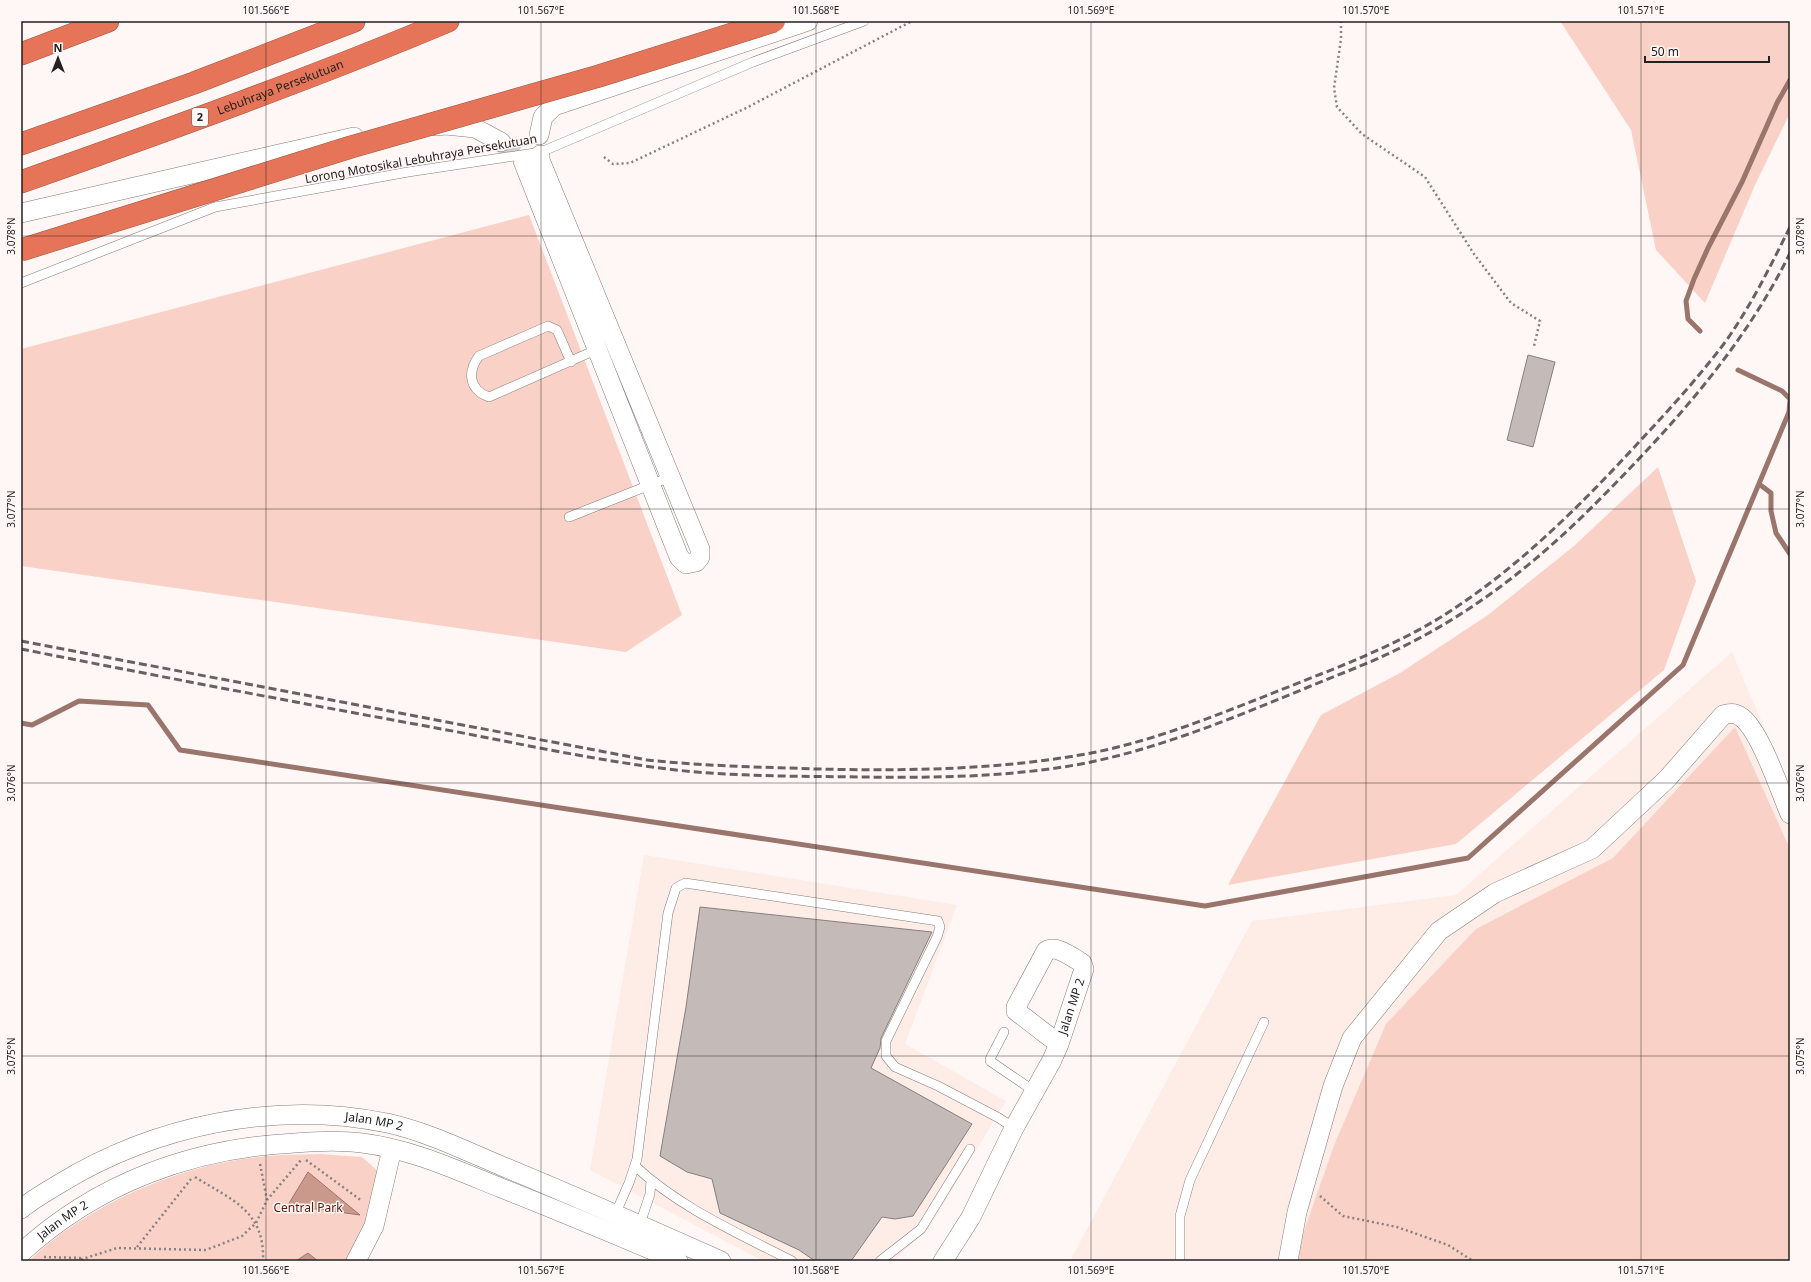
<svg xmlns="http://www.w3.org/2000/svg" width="1811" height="1282" font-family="'Noto Sans',sans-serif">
<rect width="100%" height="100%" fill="#fff7f5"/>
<path fill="#feece7" d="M1732,652L1790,788V1261H1070L1252,921L1456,895Z
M644,855L957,905L905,1044L1006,1101L928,1230L893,1261H763L590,1170Z"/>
<path fill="#fad1c7" d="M1560,21H1790V113L1755,185L1705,303L1656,250L1631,130Z
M529,215L682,615L626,652L21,566V349Z
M1658,467L1696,581L1664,670L1456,844L1228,885L1321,715L1400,673L1488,615L1574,546Z
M1735,727L1790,849V1261H1309L1294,1259L1335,1143L1386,1024L1476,929L1613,858Z
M320,1154L362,1157L380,1173L376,1204L352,1261H29C86,1205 180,1165 259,1157C279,1154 300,1155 320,1154Z"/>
<path fill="#cb998c" stroke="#99756c" d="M308,1172L360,1215L288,1205Z
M308,1253L318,1261H296Z"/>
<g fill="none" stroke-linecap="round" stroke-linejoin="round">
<path stroke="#99756c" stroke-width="5" d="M1700,331L1688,319L1686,301L1694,279L1708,248L1742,182L1777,103L1790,80
M1738,370L1782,391L1790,399
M1759,484L1771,493V511L1776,533L1790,554
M21,723L32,725L79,701L148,705L180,750L1205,906L1468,858L1683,665L1789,412L1790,400"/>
</g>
<path fill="#c4bbb9" stroke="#877f7d" d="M1528,355L1555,362L1533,447L1507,440Z
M700,907L932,932L881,1038L880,1048L871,1068L972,1124L913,1216L895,1219L882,1217L851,1261H815L799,1250L720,1213L712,1179L687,1172L660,1156L686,1007Z"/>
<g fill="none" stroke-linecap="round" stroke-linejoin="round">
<path stroke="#d3cccb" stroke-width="19" stroke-dasharray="19 10" stroke-linecap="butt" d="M501,142L523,161"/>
<defs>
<path id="lane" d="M21,283L215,207L408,172L541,152L753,62L864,21
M571,362L557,330L548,326L479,356C467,372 469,390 489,397L598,349
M569,517L670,477
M1004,1032L990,1059V1061L1034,1091
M635,1166C680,1208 738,1233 792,1261
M614,1217L629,1183L637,1159L668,913L676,888L685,883L938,921L940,927L937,937L886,1041V1056L895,1067L938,1086L999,1118L1014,1128
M639,1227L650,1194L651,1180
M880,1261L921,1229L970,1149
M1180,1261V1216L1190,1180L1264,1022"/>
<g id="street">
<path d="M436,126L446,125L475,128L501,142"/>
<path d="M539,135L543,117L554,106L808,21"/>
<path d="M523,161L679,557L686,564L696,562L700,557V549L540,160V155"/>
<path d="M21,213L354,137"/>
<path id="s1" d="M21,1209C33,1199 46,1192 59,1184C155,1125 276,1100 387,1123C428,1132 466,1151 504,1167C577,1197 649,1229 721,1261"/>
<path id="s2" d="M21,1253C97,1183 192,1148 295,1143C317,1141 340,1140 362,1143C411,1149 456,1170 501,1188C560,1211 619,1236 678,1261"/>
<path d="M356,1261L374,1226L392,1149"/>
<path id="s3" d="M943,1261L971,1217L1014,1128L1052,1060L1059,1044L1084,969L1082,963C1073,958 1056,944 1046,951L1016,1007V1011L1059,1044"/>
<path d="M1288,1261L1297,1212L1333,1086L1352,1038L1439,931L1495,893L1592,849L1667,779L1723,715C1729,713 1736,713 1741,717C1760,730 1780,791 1790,814"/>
</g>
<g id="highway">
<path d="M21,54L108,21"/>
<path d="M21,144L194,83L354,21"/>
<path id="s4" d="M21,182C164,131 308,80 448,21"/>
</g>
</defs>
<use href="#lane" stroke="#847c79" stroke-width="10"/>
<use href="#street" stroke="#847c79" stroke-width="20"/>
<use href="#highway" stroke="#a25745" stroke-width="23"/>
<path stroke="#878281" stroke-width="2.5" stroke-dasharray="2 3" stroke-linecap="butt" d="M1341,21V39L1334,88L1337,107L1362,134L1425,177L1474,254L1511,303L1540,321L1534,346
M604,157L613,164L630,163L746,108L912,21
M306,1160L362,1201
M260,1164L267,1200
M195,1177C232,1200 265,1211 263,1261
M1320,1196L1343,1216L1397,1227L1448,1245L1473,1261
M137,1247L191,1179
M44,1257L81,1258
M76,1261L117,1248L206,1250L242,1236L256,1223L267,1200L301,1160"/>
<use href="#lane" stroke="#fff" stroke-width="9"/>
<use href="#street" stroke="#fff" stroke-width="19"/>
<use href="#highway" stroke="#e57459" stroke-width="22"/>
<path stroke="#676261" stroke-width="3" stroke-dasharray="8 4" stroke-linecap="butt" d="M21,641L647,760C703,766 760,767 816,769C905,771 993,770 1080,755C1145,744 1207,719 1268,695C1330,670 1396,647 1452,610C1522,564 1582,504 1639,442C1668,411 1697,379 1723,345C1750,308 1770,267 1790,227
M21,649C157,676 294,702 431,727C502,740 574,756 645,766C717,777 791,776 863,777C936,778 1009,777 1081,764C1159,749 1233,718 1306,688C1337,675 1368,664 1398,649C1477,611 1542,558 1603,496C1675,423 1745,345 1790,253"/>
<defs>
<path id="highway-bridge" d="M21,250L351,147L599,76L774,21"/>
</defs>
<use href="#highway-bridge" stroke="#a25745" stroke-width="23" stroke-linecap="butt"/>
<use href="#highway-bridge" stroke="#e57459" stroke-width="22"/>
</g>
<path fill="none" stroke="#252121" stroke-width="1" stroke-opacity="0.45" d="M266,21V1261M541,21V1261M816,21V1261M1091,21V1261M1366,21V1261M1641,21V1261M21,236H1790M21,509H1790M21,783H1790M21,1056H1790"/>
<g text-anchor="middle" stroke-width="3" stroke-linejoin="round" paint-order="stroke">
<rect fill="#fff7f5" stroke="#666161" stroke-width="1" x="192" y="108" width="16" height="18" rx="3"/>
<g font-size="11" font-weight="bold" fill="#252121">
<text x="200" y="121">2</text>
</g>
<g font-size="12" fill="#252121" stroke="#fff7f5">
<text dy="4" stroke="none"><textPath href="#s4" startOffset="276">Lebuhraya Persekutuan</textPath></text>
<text transform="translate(421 159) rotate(-10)" y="4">Lorong Motosikal Lebuhraya Persekutuan</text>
<text dy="4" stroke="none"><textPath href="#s3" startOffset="286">Jalan MP 2</textPath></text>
<text dy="4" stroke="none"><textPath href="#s1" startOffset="374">Jalan MP 2</textPath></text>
<text dy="4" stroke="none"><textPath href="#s2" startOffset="53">Jalan MP 2</textPath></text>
</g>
<g font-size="12" fill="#561a0c" stroke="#fff7f5">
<text x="308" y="1212">Central Park</text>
</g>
</g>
<rect width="1811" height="1282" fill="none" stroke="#fff7f5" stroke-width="44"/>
<g transform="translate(58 58)" stroke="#fff7f5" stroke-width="3" paint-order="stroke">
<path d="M0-3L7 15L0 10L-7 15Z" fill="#252121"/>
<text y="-6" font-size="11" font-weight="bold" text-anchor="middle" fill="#252121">N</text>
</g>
<path d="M1645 56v6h124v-6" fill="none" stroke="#252121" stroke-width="2"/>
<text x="1651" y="56" font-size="12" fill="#252121" stroke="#fff7f5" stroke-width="3" paint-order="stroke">50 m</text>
<rect x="22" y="22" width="1767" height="1238" fill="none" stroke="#252121" stroke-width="1.5"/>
<g font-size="10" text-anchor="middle" fill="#252121">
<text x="266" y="14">101.566°E</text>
<text x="541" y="14">101.567°E</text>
<text x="816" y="14">101.568°E</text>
<text x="1091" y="14">101.569°E</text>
<text x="1366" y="14">101.570°E</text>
<text x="1641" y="14">101.571°E</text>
<text transform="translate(11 236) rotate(-90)" y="4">3.078°N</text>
<text transform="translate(1800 236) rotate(-90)" y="4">3.078°N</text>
<text transform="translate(11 509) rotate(-90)" y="4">3.077°N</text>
<text transform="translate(1800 509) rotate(-90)" y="4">3.077°N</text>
<text transform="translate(11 783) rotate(-90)" y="4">3.076°N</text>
<text transform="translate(1800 783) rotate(-90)" y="4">3.076°N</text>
<text transform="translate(11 1056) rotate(-90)" y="4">3.075°N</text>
<text transform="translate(1800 1056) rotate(-90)" y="4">3.075°N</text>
<text x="266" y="1274">101.566°E</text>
<text x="541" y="1274">101.567°E</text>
<text x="816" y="1274">101.568°E</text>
<text x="1091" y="1274">101.569°E</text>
<text x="1366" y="1274">101.570°E</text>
<text x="1641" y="1274">101.571°E</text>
</g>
</svg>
